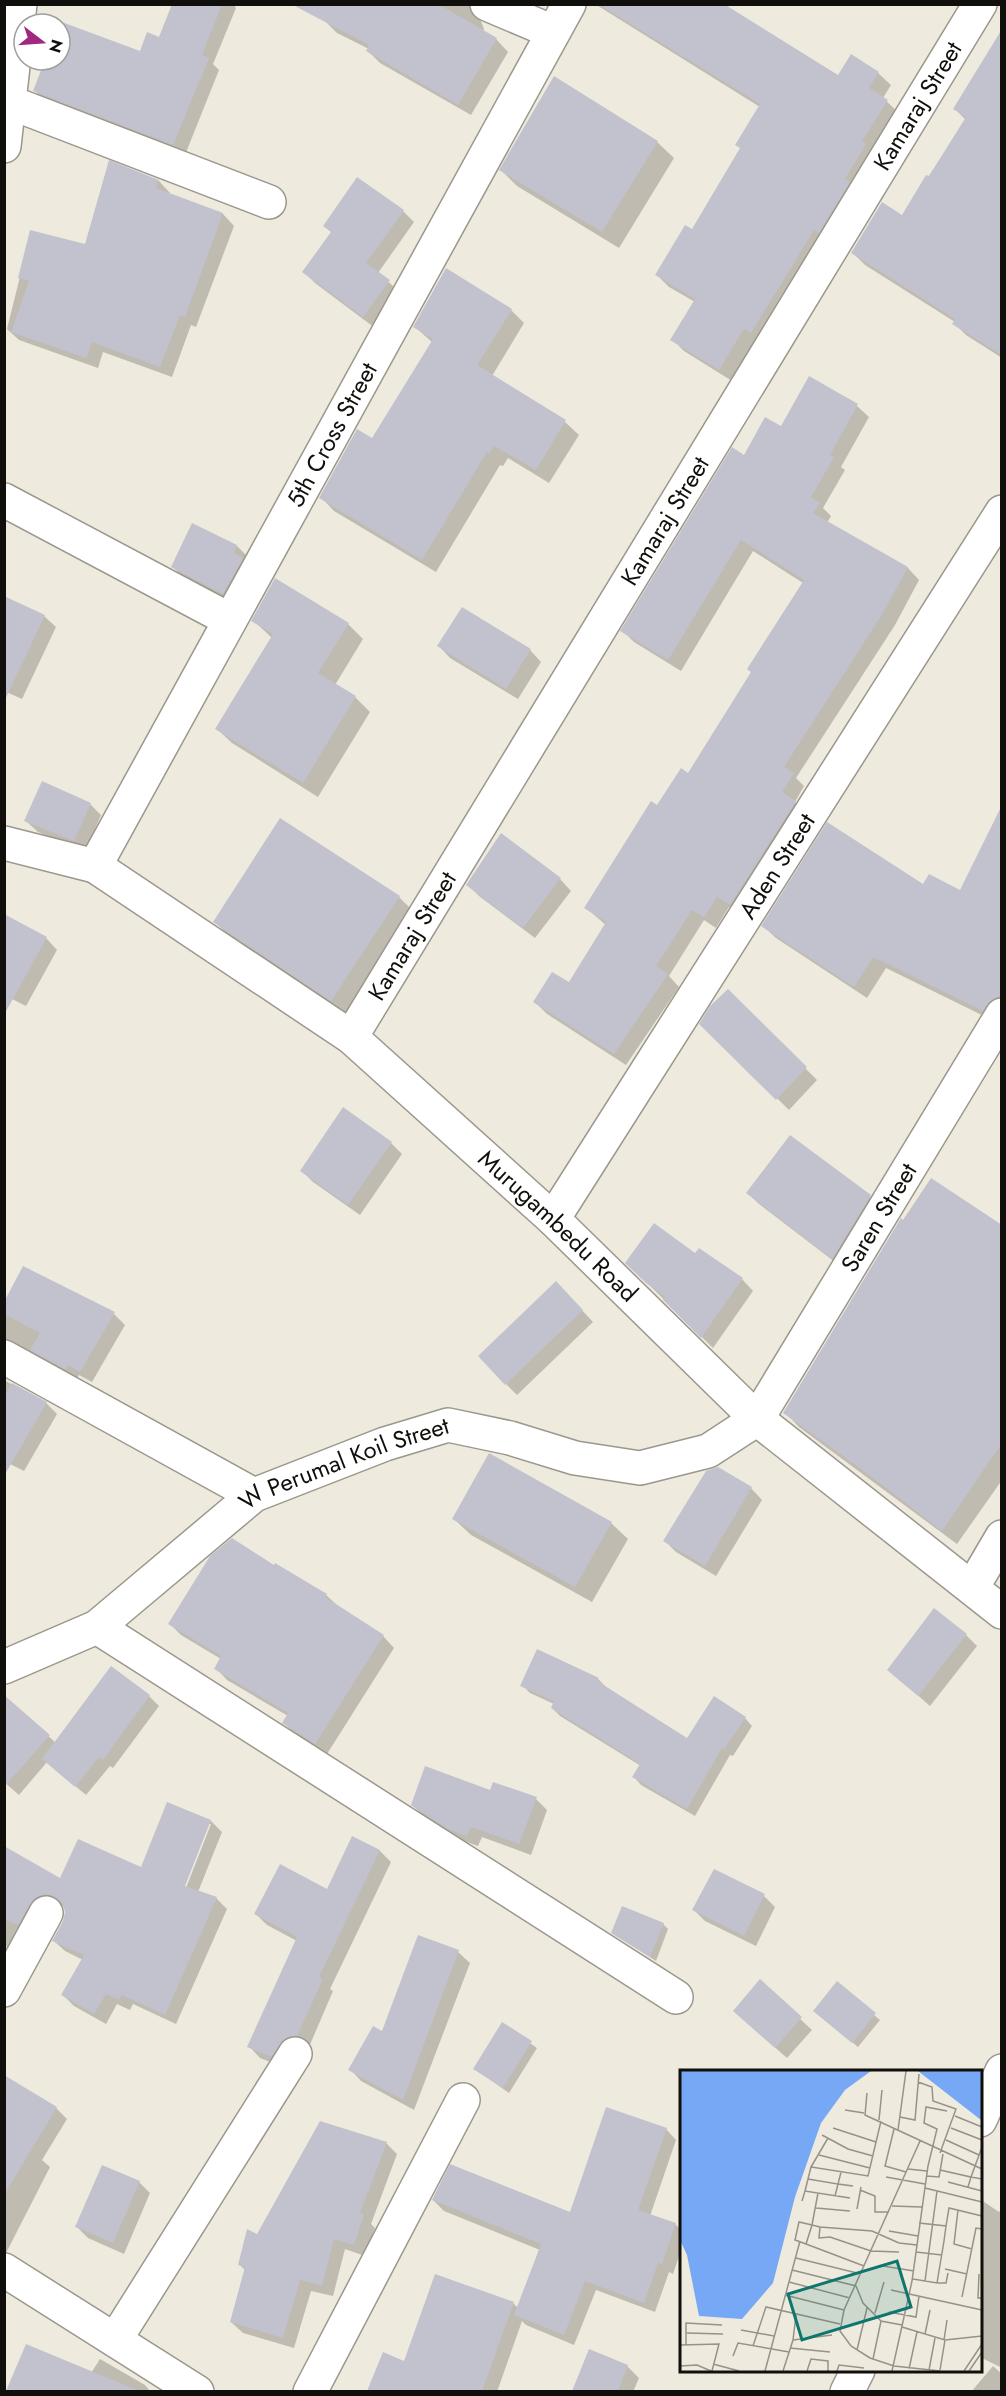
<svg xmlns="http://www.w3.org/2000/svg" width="1006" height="2396" font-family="Jost,sans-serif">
<rect width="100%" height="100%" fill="#efeade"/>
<path fill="#0003" fill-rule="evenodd" d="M174,4H233L236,8L213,64L219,70L185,155L46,102L35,91L46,60L141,53L160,39Z
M333,4H485L481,10L480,19L484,29L483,32L496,39L508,52L471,115L380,63L368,51L369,49L337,33L325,21Z
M595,4H721L839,77L851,56L878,73L891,85L883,98L899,113L732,381L684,351L672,339L695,302L669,287L657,275L692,231L741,149L760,107Z
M1002,71V358L966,335L954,323L955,322L865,265L852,252L902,217L966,120L955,109Z
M657,142L674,158L619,248L517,186L501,170Z
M110,162L159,181L170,193L169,195L223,214L234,226L196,327L191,325L172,377L103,352L98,368L19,340L7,329L31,232L86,246Z
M403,211L414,222L378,273L400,292L375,328L315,283L304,272Z
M511,310L524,323L492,376L565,422L579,435L549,483L508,458L503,466L500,465L436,572L334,511L321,497L373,440L433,343L415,327Z
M810,378L857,406L869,417L841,467L845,470L823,508L831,516L827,523L908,568L919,580L895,625L796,778L804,786L795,802L807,814L742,916L729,907L716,928L704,920L669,976L679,987L626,1065L547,1014L535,1002L569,984L606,925L586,908L658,807L688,775L752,672L803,583L753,551L681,671L634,642L622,630L744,457L781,428Z
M237,546L248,557L235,604L184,578L173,567Z
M44,616L56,627L22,699L4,691Z
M253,620L348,624L363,639L335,685L355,697L370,712L318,797L232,743L217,729L272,638Z
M439,646L530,650L541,662L518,699L450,658Z
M90,804L101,815L85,852L38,832L26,821Z
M1002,826V1015L996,1022L886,968L867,998L776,938L763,926L924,887L961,892Z
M560,879L571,891L535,938L479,896L468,885Z
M399,897L415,913L348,1016L232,939L215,922Z
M46,938L57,950L26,1006L4,995Z
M728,991L817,1080L789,1110L701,1023Z
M391,1143L402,1154L360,1215L313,1182L301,1170Z
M748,1193L870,1197L881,1208L844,1269L759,1204Z
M903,1222L1002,1227V1480L957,1544L799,1427L785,1412Z
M695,1255L742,1279L753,1291L713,1348L627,1263Z
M24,1268L114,1314L125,1325L92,1382L79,1375L77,1379L4,1352V1305Z
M567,1294L593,1322L517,1395L506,1384Z
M4,1380L46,1403L57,1414L24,1471L4,1461Z
M718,1468L751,1488L762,1500L716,1576L676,1552L665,1541Z
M454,1519L611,1523L628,1539L592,1602L471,1535Z
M275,1567L326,1595L338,1606L383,1636L394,1648L327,1754L295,1734L284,1723L288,1716L227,1680L216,1668L221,1659L181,1635L170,1624Z
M966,1635L977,1646L930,1706L889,1670Z
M598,1679L606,1687L688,1740L745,1718L752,1726L733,1756L730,1755L695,1816L641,1785L634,1777L641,1766L560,1716L552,1708L554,1704L530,1693L522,1685Z
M149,1696L159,1706L113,1768L110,1766L86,1795L47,1762L19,1795L4,1782L12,1703L56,1743Z
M491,1792L536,1799L547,1810L531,1855L482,1837L478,1846L461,1840L424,1816L412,1805Z
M211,1821L222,1832L198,1892L216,1898L227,1909L176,2024L133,2004L130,2010L117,2004L106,2024L74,2006L63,1995L83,1960L65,1951L54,1941L64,1923L66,1912L65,1906L58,1905L12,1949L5,1946L4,1947V1847L60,1881L142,1869ZM208,1824H211L184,1893L181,1892Z
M353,1838L380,1851L391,1862L330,1989L333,1991L309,2047L283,2067L260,2058L249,2046L297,1941L267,1925L256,1914L327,1891Z
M764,1896L775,1907L756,1946L705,1921L694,1910Z
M663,1924L668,1929L656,1961L612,1933Z
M419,1937L458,1952L470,1963L414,2110L361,2081L350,2069L383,2033Z
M760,1982L812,2030L787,2058L746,2022Z
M837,1984L880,2020L858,2047L821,2016Z
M503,2024L537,2048L509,2093L475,2069Z
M4,2077L56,2108L67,2119L42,2160L50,2167L4,2257Z
M666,2129L676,2140L650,2216L675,2224L682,2231V2247L673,2274L669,2272L655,2312L596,2290L574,2345L526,2325L522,2321L497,2392H369L384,2354L405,2363L513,2303L518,2308L540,2250L444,2211L433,2200L571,2214Z
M386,2143L397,2154L371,2224L375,2228L365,2256L345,2249L333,2296L311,2291L294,2348L243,2333L231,2322L246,2271L240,2265L258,2236Z
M139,2182L150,2193L124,2254L88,2238L77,2227Z
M980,2199L999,2212L1002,2208L1000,2367L980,2357Z
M26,2346L91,2373L100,2359L145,2385L151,2392H8Z
M589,2351L627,2366L639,2378L633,2392H573Z
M993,2366L1002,2374V2392H971Z"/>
<path fill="#c2c2ce" d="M172,4H222L202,55L209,58L173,145L33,91L45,60H60L59,21L140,51L147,32L159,37Z
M291,4H438L497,38L458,105L366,51L369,45Z
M598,4H724L838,75L851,54L879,72L869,88L888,100L862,141L866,144L845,179L850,182L819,233L814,230L751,333L744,329L719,370L670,340L695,299L655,275L685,225L692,229L740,148L735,145L760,104Z
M1002,29V355L952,324L955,319L851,253L882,202L902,215L926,175L929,176L966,117L953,109Z
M554,76L658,141L602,232L499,170Z
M109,160L159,180L156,188L223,213L185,317L180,315L160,367L92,342L86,358L11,332L29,281L18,278L30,230L85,244Z
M357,177L404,210L366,263L390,280L363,317L302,272L331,232L323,226Z
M446,268L512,309L477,365L566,420L536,470L494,446L489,454L487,452L422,560L319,498L357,429L372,438L433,339L413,327Z
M809,376L858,404L830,455L834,457L811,497L820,503L813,513L908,567L883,613L784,767L794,773L782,792L796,801L730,905L717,897L704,917L692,910L656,966L668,974L614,1054L533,1002L552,972L569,982L606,922L584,908L651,801L657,805L681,768L688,773L751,672L747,669L804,580L741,540L668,660L620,631L732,447L744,455L765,417L781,426Z
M192,523L237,545L234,553L243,558L223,594L171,567Z
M275,578L349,623L318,673L356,696L303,783L215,729L273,634L251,621Z
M4,596L45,615L4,702Z
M462,607L531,649L506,689L437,646Z
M42,781L91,803L74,841L24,821Z
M1002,805V995L993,999L983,1011L873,957L854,987L761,926L827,822L923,884L929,874L960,890Z
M280,818L400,896L331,1001L213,922Z
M501,833L561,878L523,928L466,885Z
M4,914L47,937L4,1015Z
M728,989L807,1067L776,1100L699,1024L710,1006Z
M343,1107L392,1142L348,1205L300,1171Z
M790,1135L871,1195L832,1259L746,1193Z
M931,1178L1002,1225V1443L942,1531L864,1471L783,1413L901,1218L903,1220Z
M654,1223L695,1253L699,1248L743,1278L701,1338L663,1300L665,1297L646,1283L625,1263Z
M23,1266L115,1312L80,1372L68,1365L65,1369L30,1350L40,1333L4,1314V1302Z
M556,1281L583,1310L505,1385L478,1356Z
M12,1383L47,1402L4,1476V1397Z
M489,1453L612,1522L575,1587L452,1519Z
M718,1467L752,1487L705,1566L663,1541L706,1471Z
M232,1538L274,1565L275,1563L327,1594L325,1597L384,1635L315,1744L282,1723L288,1713L214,1669L221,1656L168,1624L210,1556Z
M934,1608L967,1634L918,1696L887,1670Z
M537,1649L599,1678L597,1681L687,1738L714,1696L746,1717L724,1749L722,1748L687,1809L632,1777L640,1764L551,1708L554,1701L520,1686Z
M111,1666L150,1695L103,1760L99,1757L75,1787L42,1759Z
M4,1695L50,1735L4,1787Z
M425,1766L490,1790L493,1782L537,1797L519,1844L471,1827L467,1836L448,1829L411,1805Z
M167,1802L211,1820L185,1886L217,1897L165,2015L122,1995L119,2000L106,1994L94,2014L61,1995L84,1955L52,1941L63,1921L65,1912L62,1903L54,1896L45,1894L37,1897L30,1904L18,1925L4,1919V1846L60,1878L78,1839L141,1867Z
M352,1836L380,1850L319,1977L323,1979L297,2036L286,2038L271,2057L247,2047L297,1937L254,1914L280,1864L327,1889Z
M714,1869L765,1894L744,1936L692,1910Z
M622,1906L664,1923L650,1957L611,1933Z
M418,1935L459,1950L403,2100L348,2070L373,2026L382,2031Z
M760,1979L802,2017L775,2048L733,2011Z
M837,1981L876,2013L852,2043L813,2011Z
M502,2022L532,2041L503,2088L473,2069Z
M4,2075L57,2107L4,2195Z
M606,2107L667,2128L638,2210L676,2223L662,2264L658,2263L644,2303L585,2281L564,2335L514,2315L541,2244L432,2200L450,2164L570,2212Z
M320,2121L387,2142L360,2213L364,2215L354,2245L334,2239L322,2286L300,2280L283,2338L230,2322L245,2267L238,2265L247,2229L257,2234Z
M102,2165L140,2181L113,2243L75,2227Z
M435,2274L514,2302L482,2391H367L383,2352L404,2361Z
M26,2344L139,2391H6Z
M589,2349L628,2365L618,2391H572Z"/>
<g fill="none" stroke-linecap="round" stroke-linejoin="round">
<defs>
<g id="minor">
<path d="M487,4L553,32"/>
<path d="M9,102L269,202"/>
<path d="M4,146L20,4"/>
<path d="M4,500L230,620"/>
<path id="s1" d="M4,843L95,866L351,1037L553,1219L757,1419L1002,1612"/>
<path id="s2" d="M95,866L569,4"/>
<path id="s3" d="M351,1037L980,4"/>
<path id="s4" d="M553,1219L1002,512"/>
<path d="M4,1357L254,1495"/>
<path d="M972,1588L1002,1537"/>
<path d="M97,1627L676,1997"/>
<path id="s5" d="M4,1667L97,1627L254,1495L385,1444L448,1425L510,1438L575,1458L640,1468L708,1451L757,1419L1002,1015"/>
<path d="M4,1990L46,1913"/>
<path d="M980,2120L1002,2071"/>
<path d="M4,2270L197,2392"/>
<path d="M115,2340L295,2054"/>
<path d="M310,2392L463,2100"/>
<path d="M847,2392L858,2370"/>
</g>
</defs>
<use href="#minor" stroke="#9c978d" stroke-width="36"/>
<use href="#minor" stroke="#fff" stroke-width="33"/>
</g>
<g text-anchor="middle" stroke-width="4.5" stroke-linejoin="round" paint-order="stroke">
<g font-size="24" fill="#100f0b" stroke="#fff">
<text dy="8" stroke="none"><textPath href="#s3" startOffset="1090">Kamaraj Street</textPath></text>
<text dy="8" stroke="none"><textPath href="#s2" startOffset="492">5th Cross Street</textPath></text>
<text dy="8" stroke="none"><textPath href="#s3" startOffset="604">Kamaraj Street</textPath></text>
<text dy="8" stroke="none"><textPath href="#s4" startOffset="418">Aden Street</textPath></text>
<text dy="8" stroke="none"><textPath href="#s3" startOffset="118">Kamaraj Street</textPath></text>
<text dy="8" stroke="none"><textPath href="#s5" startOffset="1074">Saren Street</textPath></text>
<text dy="8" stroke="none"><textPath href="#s1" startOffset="682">Murugambedu Road</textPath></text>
<text dy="8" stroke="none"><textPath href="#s5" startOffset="402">W Perumal Koil Street</textPath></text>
</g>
</g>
<g transform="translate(680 2070)">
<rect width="302" height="302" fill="#efeade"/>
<path d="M0,1H191L165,20L141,53L115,127L93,213L62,249L19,246L7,185L0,170ZM238,1H301V50Z" fill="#77a8f5"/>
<path fill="none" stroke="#96928a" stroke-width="1.5" d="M238,12L252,17L253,31L276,39L260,83M187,23L185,45L302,99M165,40L184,43M275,46L302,57M220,47L235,50L239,4M199,50L202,20M153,58L196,72M271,58L302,70M214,59L205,96L226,102M218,60L226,1M142,65L168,79L193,86M148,68L131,97L188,106L201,51M266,70L299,85M240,71L164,240L160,261L171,276L190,288L214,296L260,301M139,85L190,98M228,99L247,101M260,100L291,107L302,77M161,102L158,114L173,116M246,106L259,107L263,84M206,107L245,114M128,109L158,114L155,126M268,112L302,121M288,117L291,107L302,109M245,118L302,132M180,120L195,126V142H209M125,121L131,97M138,123L132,155L126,174L115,170L119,152L132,155L140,157L192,161L219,173L237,175M122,131L125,121L170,128M212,136L242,137M136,138L170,141M177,139L181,117M278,140L274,174L292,179M266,156L269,138L302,146M140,157L139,168L150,167L191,181L219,182M209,161L238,166M126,174L184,196M236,182L262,185M116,188L181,204M265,199L287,204M112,200L176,216L183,233L201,251L222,255M182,201L203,196L234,201M299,204L298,228H302M233,209L257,213L264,171L266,156L239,153M245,211L257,121M109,212L170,228M257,213H266L268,203M211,220L302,240M105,225L164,240M282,227L296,158L302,159M209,242L236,247L239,226M195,243L204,212M222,257L265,270L302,266M61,260L94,266M7,263L43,264M245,264L250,240M113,270L152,265M264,270L267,250M0,275L39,274L32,301M6,275V253L42,255M73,276L86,237L160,254M110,278L150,282M177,280L187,238M53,286L58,273L109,282M193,289L201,251M33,294L59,301M0,296L17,295L31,301M229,299L237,262M249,300L255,268M260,300L265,270M85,301L120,171M103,301L113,270L116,245M127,301L131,289L148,291V301M157,301L159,295L184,298M212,301L232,211L248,96L257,59L244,53L246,37L267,41M284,301L302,274M289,301L302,282"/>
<path fill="#0f766e" fill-opacity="0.15" stroke="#0f766e" stroke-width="3" d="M217,191L231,237L122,270L108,224Z"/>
<rect width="302" height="302" fill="none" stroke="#100f0b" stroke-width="3"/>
</g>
<rect width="1006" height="2396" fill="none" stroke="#100f0b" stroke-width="12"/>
<g transform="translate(42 42) rotate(107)"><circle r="28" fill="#ffffff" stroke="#9f9f9d" stroke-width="1.5"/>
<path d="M0-4.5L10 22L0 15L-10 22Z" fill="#9f2881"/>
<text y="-9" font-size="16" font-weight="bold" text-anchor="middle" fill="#100f0b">N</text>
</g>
</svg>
